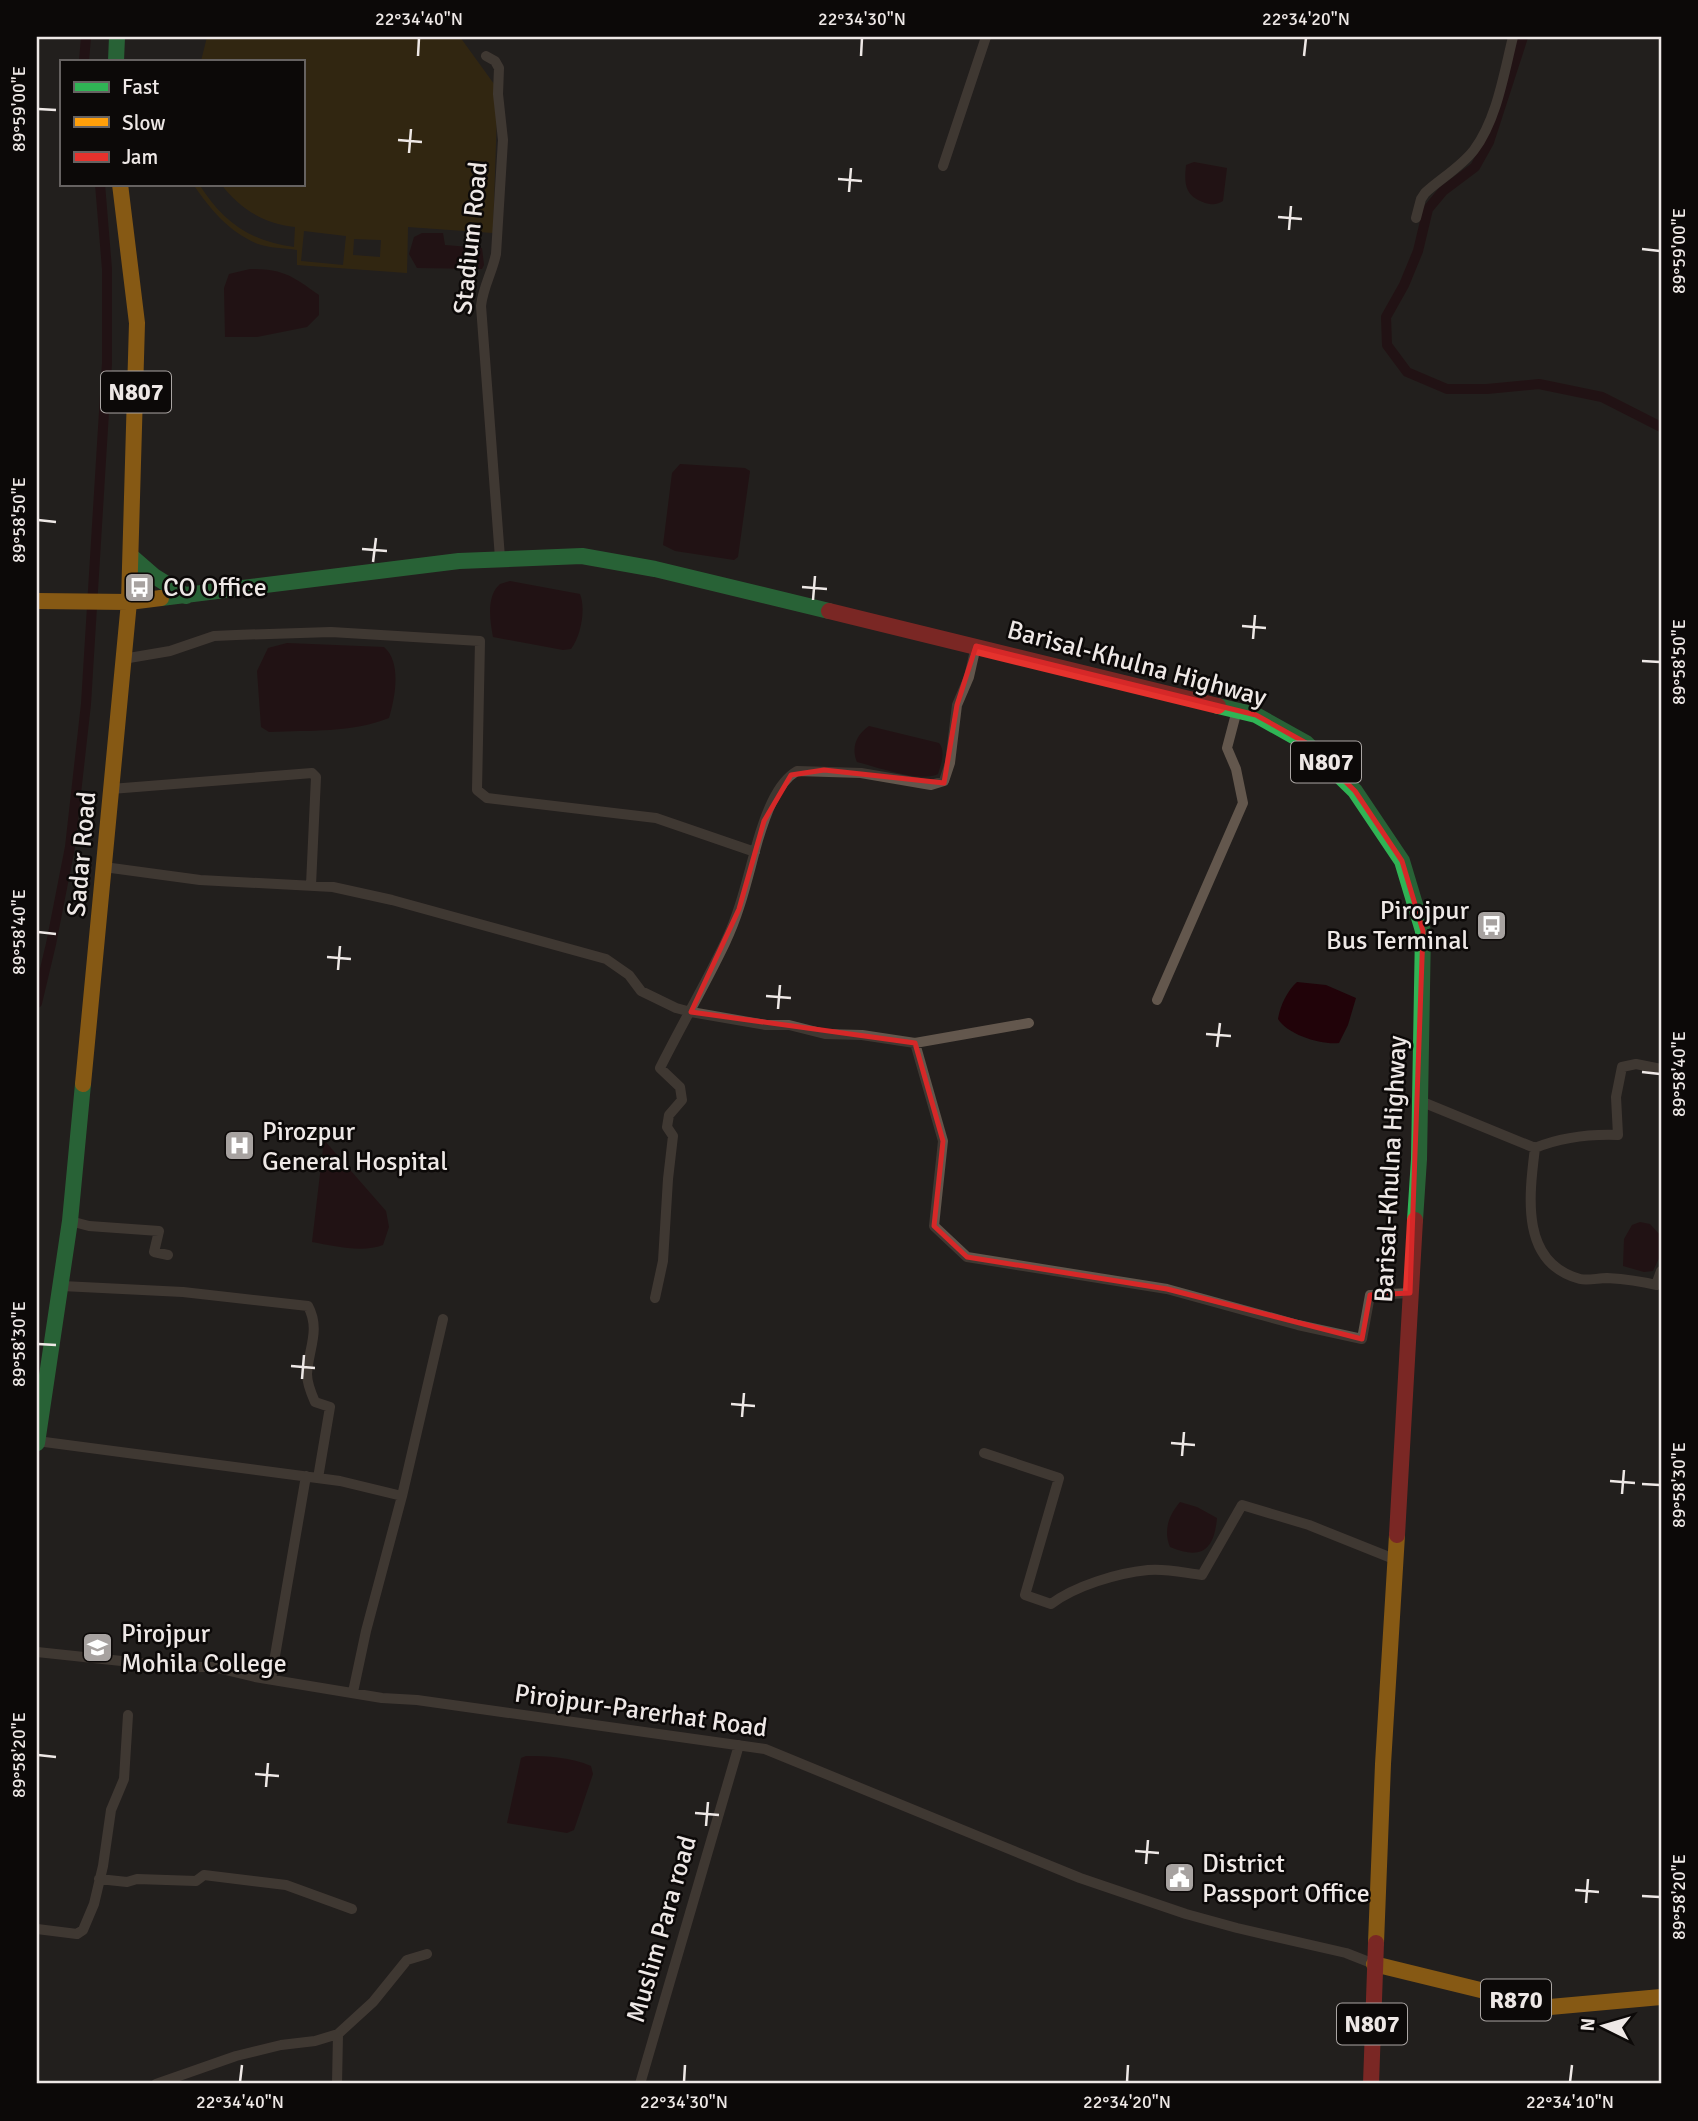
<svg xmlns="http://www.w3.org/2000/svg" width="1698" height="2121" font-family="Signika,sans-serif">
<rect width="100%" height="100%" fill="#231f1d"/>
<path fill="#443004" fill-rule="evenodd" d="M207,37H460L494,84L497,112L493,233L408,227L407,273L297,265V250C284,248 269,248 258,244C229,232 210,209 193,184H199C221,220 250,242 294,247L295,227C263,223 240,209 221,184H303V61H201ZM304,231L346,236L343,265L301,261ZM354,239L381,240L380,257L353,255Z"/>
<path fill="#210309" d="M1194,162L1227,168L1223,201C1216,205 1213,205 1205,203C1185,196 1184,185 1186,165Z
M443,233L445,245L482,248L484,265L482,269L417,268L409,254L414,237L422,233Z
M250,269C284,269 292,276 319,295V315L307,327L257,337H225L224,288L229,274Z
M680,464L745,468L750,471L738,557L734,560L675,551L663,545L672,473Z
M510,581L580,594C586,609 581,636 571,649L563,650L493,637C490,621 486,596 500,584Z
M287,643L384,647C402,662 395,698 389,718C352,733 309,730 269,732L261,727L257,671L268,648Z
M869,726L939,743C946,751 941,765 938,774C921,783 877,767 857,762C851,748 856,735 869,726Z
M1297,982L1326,985L1356,998L1348,1025L1339,1043C1321,1045 1288,1035 1278,1019C1280,1006 1287,991 1297,982Z
M324,1140L386,1211L389,1227L383,1245C362,1253 334,1246 312,1242Z
M1640,1222L1650,1224L1661,1236V1254L1653,1271L1644,1272L1623,1266L1624,1239L1632,1225Z
M1180,1502L1197,1507L1217,1518C1214,1551 1201,1560 1170,1547C1163,1530 1169,1515 1180,1502Z
M526,1756C548,1756 571,1757 591,1766L593,1774L574,1830L567,1833L507,1823L521,1758Z"/>
<g fill="none" stroke-linecap="round" stroke-linejoin="round">
<path stroke="#210309" stroke-width="10" d="M1523,37L1489,142L1475,167L1443,191L1428,209L1418,251L1404,285L1386,317L1387,345L1407,372L1447,389H1487L1539,384L1602,397L1661,427
M84,61L86,37
M37,1003L51,944L70,847L86,704L107,363V269L100,184"/>
<path stroke="#63574d" stroke-width="10" d="M486,56L495,61L499,68L498,94L503,140L496,254C492,273 483,287 481,306L500,558
M943,166L986,37
M1416,218L1421,199L1425,193C1440,179 1461,167 1474,150C1497,119 1504,73 1513,37
M123,659L170,651L214,636L236,635L331,632L480,641L477,790L487,798L656,818L755,852
M111,789L312,773L316,777L311,885
M104,867L200,880L333,887L392,900L606,959L629,975L641,991L676,1008L691,1012L766,1025H789L825,1034L862,1035L915,1043L1029,1023
M1157,1000L1243,803L1236,769L1227,748L1237,710
M915,1043L943,1141L934,1226L967,1257L1167,1289L1298,1325L1362,1339L1370,1295L1410,1293
M1420,1101L1535,1148C1562,1137 1589,1134 1618,1135L1616,1097L1622,1067L1636,1064L1661,1069
M1535,1148C1529,1196 1520,1263 1580,1279C1588,1281 1598,1278 1607,1278C1623,1279 1640,1281 1656,1285L1661,1271
M70,1221L89,1226L159,1231L154,1252L168,1255
M62,1286L183,1292L308,1306C321,1330 308,1350 307,1374C307,1383 311,1393 315,1402L330,1407L318,1478
M655,1298L663,1261L668,1179L673,1136L667,1127L669,1115L682,1100L680,1087L660,1068C681,1026 705,985 725,943C741,910 748,875 758,840C765,817 776,783 797,771L861,773L931,785L944,781L950,763L957,705L969,677L976,646
M37,1441L340,1481L402,1496
M984,1453L1059,1478L1025,1595L1051,1604C1075,1586 1117,1573 1148,1570C1165,1568 1185,1573 1202,1575L1242,1505L1309,1525L1394,1559
M37,1652L178,1667H213L255,1677L382,1698L417,1700L765,1749L1080,1878L1186,1914L1237,1928L1346,1953L1374,1964
M271,1679L306,1476
M353,1692L366,1631L402,1496L443,1319
M99,1879L127,1882L137,1879L196,1881L204,1875L286,1885L352,1909
M37,1929L77,1934L83,1930L94,1904L103,1866L111,1810L124,1779L128,1715
M156,2084L236,2056L281,2045L315,2041L338,2034L373,2002L407,1960L427,1954
M337,2084L338,2034
M640,2084L739,1745"/>
<path stroke="#30b455" stroke-width="16" d="M116,61L117,37
M131,556L154,576L186,596
M161,598L459,561L582,556L655,569L829,611
M1218,706L1256,715L1306,743L1355,791L1402,861L1423,931L1419,1159L1415,1220
M37,1443L70,1221L83,1084"/>
<path stroke="#ff9f0a" stroke-width="16" d="M120,184L137,323L129,602L161,598
M37,601L129,602L83,1084
M1376,1943L1383,1764L1397,1535
M1374,1964L1550,2007L1661,1997"/>
<path stroke="#e5322d" stroke-width="16" d="M829,611L1218,706
M1397,1535L1415,1220
M1371,2084L1376,1943"/>
</g>
<path d="M0 0H1698V2121H0ZM976,646L1256,715L1306,743L1355,791L1402,861L1423,931L1410,1293L1370,1295L1362,1339L1167,1289L967,1257L934,1226L943,1141L915,1043L691,1012L739,909L764,821L791,775L824,770L944,783L957,705Z" fill="#231f1d" fill-opacity=".55" fill-rule="evenodd"/>
<path fill="none" stroke="#d62828" stroke-width="5" stroke-linejoin="round" d="M976,646L1256,715L1306,743L1355,791L1402,861L1423,931L1410,1293L1370,1295L1362,1339L1167,1289L967,1257L934,1226L943,1141L915,1043L691,1012L739,909L764,821L791,775L824,770L944,783L957,705Z"/>
<path fill="none" stroke="#eee8e6" stroke-width="2.5" d="M418,56L419,38M861,56L862,38M1304,56L1306,38M38,109L56,110M398,140L422,142M409,153L411,129M838,179L862,181M849,192L851,168M1278,217L1302,219M1289,230L1291,206M1642,249L1660,251M38,520L56,522M362,549L387,551M373,562L376,538M802,587L827,589M813,600L815,576M1242,626L1266,628M1253,639L1255,615M1642,661L1660,662M38,932L56,934M327,957L351,959M338,970L340,946M766,996L791,998M778,1009L780,985M1206,1034L1231,1036M1217,1047L1220,1023M1642,1072L1660,1074M38,1344L56,1345M291,1366L315,1368M302,1379L304,1355M731,1404L755,1406M742,1417L744,1393M1171,1443L1195,1445M1182,1456L1184,1432M1610,1481L1635,1483M1642,1484L1660,1485M1622,1494L1624,1470M38,1755L56,1757M255,1774L279,1776M266,1787L268,1763M695,1813L719,1815M706,1826L708,1802M1135,1851L1159,1853M1146,1864L1148,1840M1575,1890L1599,1892M1642,1896L1660,1897M1586,1903L1588,1879M240,2082L242,2065M684,2082L685,2065M1127,2082L1128,2065M1570,2082L1572,2065"/>
<defs>
<symbol id="bus-square" viewBox="-11 -11 22 22"><rect x="-9" y="-9" width="18" height="18" rx="4" fill="#a7a2a0" stroke="#0c0908"/><path d="M-5-6H5V4H4V6H2V4H-2V6H-4V4H-5ZM-3.5-4V0h7V-4ZM-3.5 1.2v1.5H-2V1.2ZM2 1.2v1.5H3.5V1.2Z" fill="#fff"/></symbol>
<symbol id="hospital-square" viewBox="-11 -11 22 22"><rect x="-9" y="-9" width="18" height="18" rx="4" fill="#a7a2a0" stroke="#0c0908"/><path d="M-5-5h3v3.5h4V-5h3V5h-3V1.5h-4V5h-3Z" fill="#fff"/></symbol>
<symbol id="university-square" viewBox="-11 -11 22 22"><rect x="-9" y="-9" width="18" height="18" rx="4" fill="#a7a2a0" stroke="#0c0908"/><path d="M0-5L7-2L0 1L-7-2ZM-4 1L0 2.5L4 1V4Q0 6-4 4Z" fill="#fff"/></symbol>
<symbol id="civic-square" viewBox="-11 -11 22 22"><rect x="-9" y="-9" width="18" height="18" rx="4" fill="#a7a2a0" stroke="#0c0908"/><path d="M-.6-6.5H3V-4.5H.6V-3L4-1V1h2V6H-6V1h2V-1L-.6-3ZM-1.2 2.5V6h2.4V2.5Z" fill="#fff"/></symbol>
</defs>
<g fill-rule="evenodd">
<use href="#bus-square" x="122" y="570" width="35" height="35"/>
<use href="#bus-square" x="1474" y="908" width="35" height="35"/>
<use href="#hospital-square" x="222" y="1128" width="35" height="35"/>
<use href="#university-square" x="80" y="1630" width="35" height="35"/>
<use href="#civic-square" x="1162" y="1860" width="35" height="35"/>
</g>
<g text-anchor="middle" stroke-width="5" stroke-linejoin="round" paint-order="stroke">
<g fill="#0c0908" stroke="#aaa5a3" stroke-width="2">
<rect x="101" y="371.5" width="70" height="41" rx="5"/>
<rect x="1291" y="741.5" width="70" height="41" rx="5"/>
<rect x="1481" y="1979.5" width="70" height="41" rx="5"/>
<rect x="1337" y="2003.5" width="70" height="41" rx="5"/>
</g>
<g font-size="24" font-weight="bold" fill="#eee8e6">
<text x="136" y="400">N807</text>
<text x="1326" y="770">N807</text>
<text x="1516" y="2008">R870</text>
<text x="1372" y="2032">N807</text>
</g>
<g font-size="26" fill="#eee8e6" stroke="#0c0908">
<text transform="translate(470 238) rotate(-84)" y="9">Stadium Road</text>
<text transform="translate(1137 663) rotate(15)" y="9">Barisal-Khulna Highway</text>
<text transform="translate(81 854) rotate(-85)" y="9">Sadar Road</text>
<text transform="translate(1390 1169) rotate(-87)" y="9">Barisal-Khulna Highway</text>
<text transform="translate(641 1710) rotate(8)" y="9">Pirojpur-Parerhat Road</text>
<text transform="translate(661 1929) rotate(-74)" y="9">Muslim Para road</text>
</g>
<g font-size="26" fill="#eee8e6" stroke="#0c0908" text-anchor="start">
<text x="163" y="596">CO Office</text>
<text x="1469" y="919" text-anchor="end">Pirojpur<tspan x="1469" dy="30">Bus Terminal</tspan></text>
<text x="262" y="1140">Pirozpur<tspan x="262" dy="30">General Hospital</tspan></text>
<text x="121" y="1642">Pirojpur<tspan x="121" dy="30">Mohila College</tspan></text>
<text x="1202" y="1872">District<tspan x="1202" dy="30">Passport Office</tspan></text>
</g>
</g>
<rect width="1698" height="2121" fill="none" stroke="#0c0908" stroke-width="77"/>
<rect x="60" y="60" width="245" height="126" fill="#0c0908" stroke="#666261" stroke-width="2"/>
<rect x="74" y="82" width="35" height="10" fill="#30b455" stroke="#666261" stroke-width="2"/>
<text x="122" y="94" font-size="21" fill="#eee8e6">Fast</text>
<rect x="74" y="117" width="35" height="10" fill="#ff9f0a" stroke="#666261" stroke-width="2"/>
<text x="122" y="130" font-size="21" fill="#eee8e6">Slow</text>
<rect x="74" y="152" width="35" height="10" fill="#e5322d" stroke="#666261" stroke-width="2"/>
<text x="122" y="164" font-size="21" fill="#eee8e6">Jam</text>
<g transform="translate(1604 2026) rotate(275)" stroke="#0c0908" stroke-width="5" paint-order="stroke">
<path d="M0-5L12 26L0 18L-12 26Z" fill="#eee8e6"/>
<text y="-10" font-size="19" font-weight="bold" text-anchor="middle" fill="#eee8e6">N</text>
</g>
<rect x="38" y="38" width="1622" height="2044" fill="none" stroke="#eee8e6" stroke-width="2.5"/>
<g font-size="18" text-anchor="middle" fill="#eee8e6">
<text x="419" y="25">22°34'40"N</text>
<text x="862" y="25">22°34'30"N</text>
<text x="1306" y="25">22°34'20"N</text>
<text transform="translate(19 109) rotate(-90)" y="6">89°59'00"E</text>
<text transform="translate(1679 251) rotate(-90)" y="6">89°59'00"E</text>
<text transform="translate(19 520) rotate(-90)" y="6">89°58'50"E</text>
<text transform="translate(1679 662) rotate(-90)" y="6">89°58'50"E</text>
<text transform="translate(19 932) rotate(-90)" y="6">89°58'40"E</text>
<text transform="translate(1679 1074) rotate(-90)" y="6">89°58'40"E</text>
<text transform="translate(19 1344) rotate(-90)" y="6">89°58'30"E</text>
<text transform="translate(1679 1485) rotate(-90)" y="6">89°58'30"E</text>
<text transform="translate(19 1755) rotate(-90)" y="6">89°58'20"E</text>
<text transform="translate(1679 1897) rotate(-90)" y="6">89°58'20"E</text>
<text x="240" y="2108">22°34'40"N</text>
<text x="684" y="2108">22°34'30"N</text>
<text x="1127" y="2108">22°34'20"N</text>
<text x="1570" y="2108">22°34'10"N</text>
</g>
</svg>
